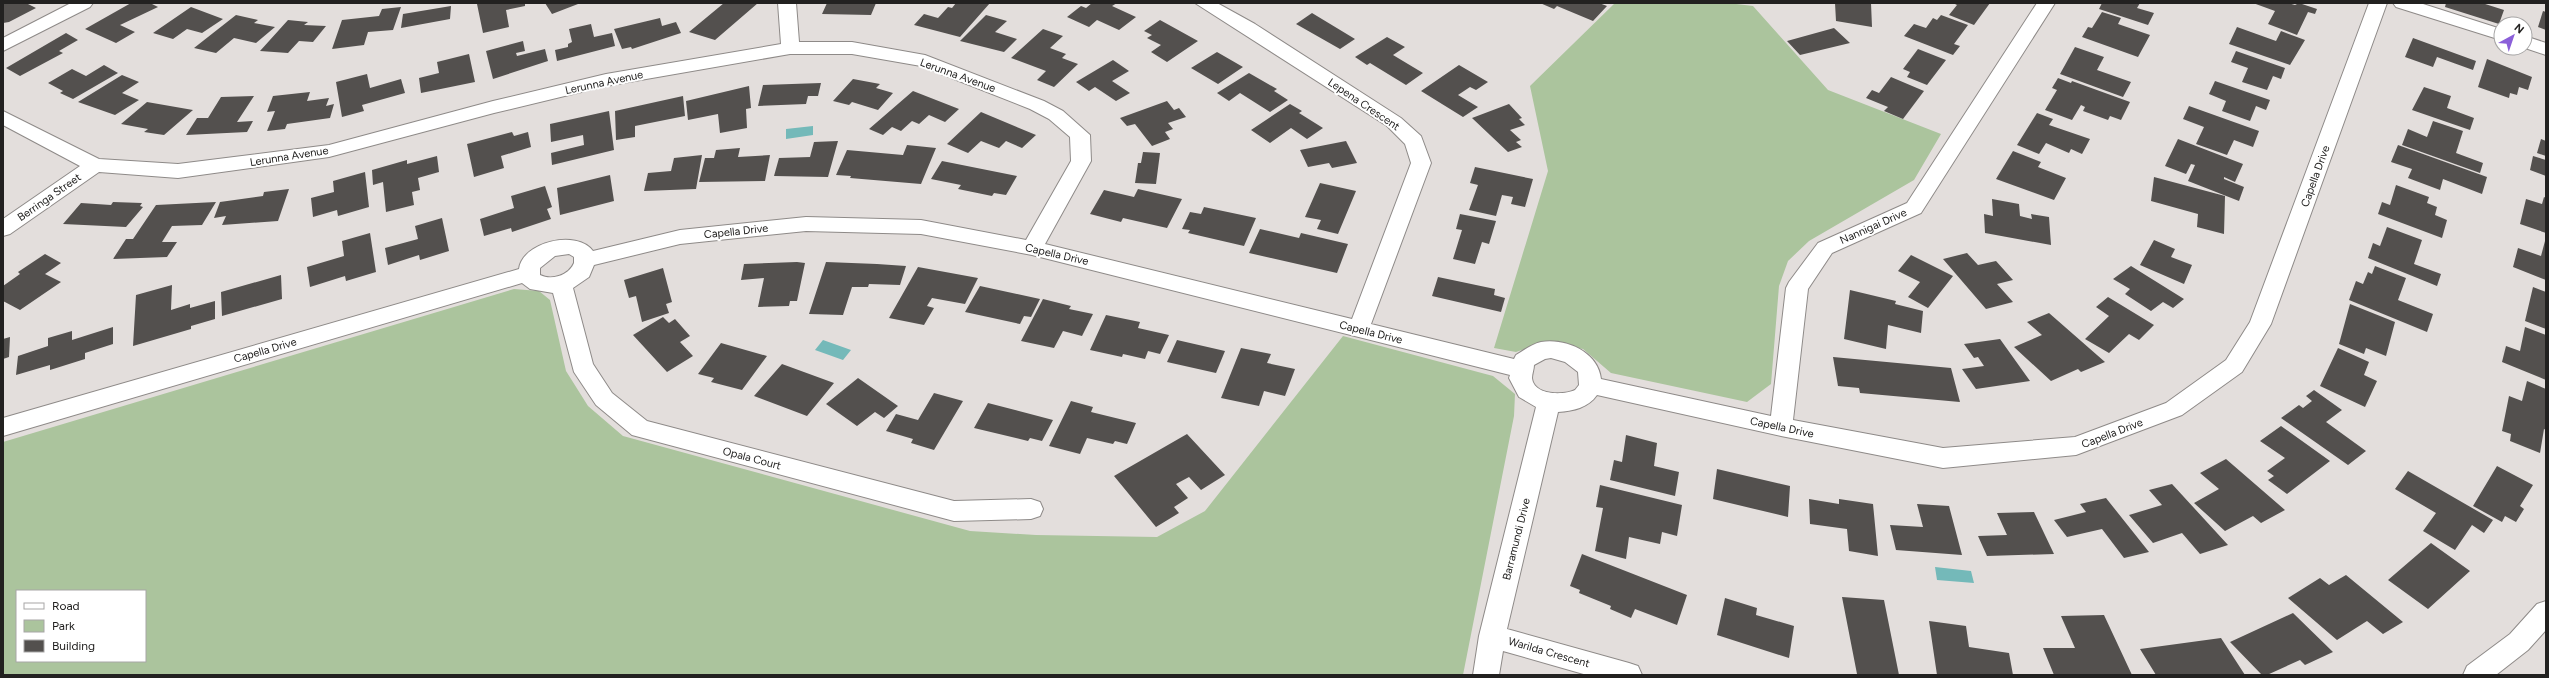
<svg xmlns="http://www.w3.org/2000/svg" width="2549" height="678" font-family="Figtree,sans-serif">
<rect width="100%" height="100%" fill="#e3dedc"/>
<path fill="#abc49d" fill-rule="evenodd" d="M1615,3H1728L1753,6L1828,90L1941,134L1914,180L1809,241L1788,261L1779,286L1771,384L1747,402L1611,373L1583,349L1545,342L1516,352L1494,348L1548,171L1530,86Z
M514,289L539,291L550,300L566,371L588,406L623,436L970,531L1036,535L1157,537L1205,511L1343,336L1493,376L1515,394L1514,416L1463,675H3V442ZM17,591H145V661H17Z"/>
<path fill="#74b9b9" d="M813,126V135L786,139V129Z
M823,340L851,350L843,360L815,350Z
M1935,567L1971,571L1974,583L1937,580Z"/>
<path fill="#53504e" d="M3,3H26L36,8L9,22L3,23Z
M131,3H150L158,7L120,25L135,32L116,43L85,29Z
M525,3V6L506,10L509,27L483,33L477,4Z
M545,3H577L578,4L552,14Z
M724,3H758L715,40L689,32Z
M827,3H876L871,15L822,14Z
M956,3H990L960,37L914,25L924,14L938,18L948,7L952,8Z
M1092,3H1117L1112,6L1136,17L1119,30L1097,20L1089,27L1067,17L1081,6L1086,8Z
M1540,3H1599L1607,6L1593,21L1557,6L1554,9Z
M1835,3H1871L1872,27L1836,21Z
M1953,3H1990L1974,25L1949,15L1957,5Z
M2102,3H2140L2137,8L2154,13L2148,25L2099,9Z
M2253,3H2288L2295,5L2299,3L2317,9L2315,14L2308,12L2297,35L2268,24L2275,11Z
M2446,3H2482L2504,10L2499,24L2445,7Z
M451,6L450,19L401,28L403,14Z
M191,7L223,19L202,33L187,29L173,39L153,33Z
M401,7L393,30L368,32L364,45L332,49L342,20L379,16L382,9Z
M2543,11L2546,12V30L2538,27Z
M2102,12L2121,18L2118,24L2150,35L2138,57L2082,37L2088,27L2092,28Z
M1312,13L1355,39L1340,49L1296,24Z
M236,15L258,20L254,23L275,27L256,43L234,38L216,53L194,48Z
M986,15L1007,21L995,32L1017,39L1004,52L960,41Z
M1941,15L1968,25L1954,44L1960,46L1953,55L1904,36L1914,24L1926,28L1933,18L1937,20Z
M660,18L662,26L676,22L681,33L632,49L631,47L622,49L614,29Z
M288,20L308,22L304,25L326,26L313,42L299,41L288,53L260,51Z
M1160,20L1198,41L1167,62L1151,52L1161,45L1147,38L1152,35L1144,31Z
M591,24L594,37L612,33L615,46L557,61L555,50L568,47V44L572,42L569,29Z
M2237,27L2276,41L2281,31L2305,40L2290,65L2229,44Z
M1834,28L1850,43L1800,55L1787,41Z
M1043,29L1063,36L1050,48L1066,54L1062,58L1078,64L1054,87L1037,80L1046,71L1011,58Z
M66,33L78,40L59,51L63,53L20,76L6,68Z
M1387,37L1405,47L1393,55L1423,73L1406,85L1370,63L1367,65L1355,57Z
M2413,38L2476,61L2473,70L2437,57L2433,67L2405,57Z
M523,41L525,51L516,53L517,56L545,49L548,61L493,79L486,51Z
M2075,47L2104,57L2097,70L2131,82L2123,97L2060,74Z
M1918,49L1946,60L1927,85L1907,77L1910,72L1903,69Z
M2236,51L2285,68L2281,79L2273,76L2267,90L2242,82L2248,68L2231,62Z
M1217,52L1243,67L1218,84L1191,68Z
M469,54L475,82L421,93L419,78L439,73L437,62Z
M2487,59L2532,77L2528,90L2519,87L2517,95L2510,93L2509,98L2478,87Z
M1113,60L1129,71L1112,81L1130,93L1116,101L1095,87L1089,91L1076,82Z
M104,65L118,73L73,99L60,93L63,91L48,83L72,69L86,76Z
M1459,65L1488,82L1476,90L1470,87L1458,95L1478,107L1463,117L1421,91Z
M1249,73L1277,89L1274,91L1288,100L1270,112L1240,93L1229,101L1217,93Z
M367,74L370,88L401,79L405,93L362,105L364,111L342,117L336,82Z
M122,75L139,82L122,93L139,100L115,115L78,102Z
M1891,77L1924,91L1903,119L1884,111L1888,107L1866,98L1872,90L1879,93Z
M2058,78L2071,83L2072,81L2130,102L2121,120L2110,116L2108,120L2083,111L2085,107L2081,105L2072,120L2045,110L2057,90L2052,88Z
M853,79L880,84L876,88L893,93L878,110L852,102L849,105L833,101Z
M2215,81L2270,100L2266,110L2256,106L2250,121L2222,111L2226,101L2209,94Z
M821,83L818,96H808L806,104L758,106L763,85Z
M749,86L751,108L746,109L747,128L720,133L718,114L688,120L686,101Z
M2424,87L2451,96L2447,108L2474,118L2470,130L2412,110Z
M913,91L959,109L945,122L929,115L919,124L912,121L901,131L892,127L883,135L869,129Z
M310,92L307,101L329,98L326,106L334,104L330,118L287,124L285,129L267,131L275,111L267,112L273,96Z
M254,96L237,122L253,121L247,132L186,135L197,118H208L221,97Z
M683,96L685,116L635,126V137L616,140L615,111Z
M1167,101L1174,110L1179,108L1186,117L1168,123L1173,129L1165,132L1170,139L1152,146L1135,124L1127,126L1120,118Z
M147,102L193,110L164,135L144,132L148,129L121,124Z
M1290,104L1302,111L1299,113L1323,128L1307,139L1291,128L1270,143L1251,130Z
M1509,104L1522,118L1519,119L1525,125L1510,130L1521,140L1516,142L1522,147L1508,152L1472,118Z
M2189,106L2259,131L2253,147L2234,140L2227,155L2196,144L2204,127L2183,119Z
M609,111L614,150L552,165L551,153L584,145L583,135L551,142L550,124Z
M981,112L1036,135L1022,148L1006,141L999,148L981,141L968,153L947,144Z
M2037,113L2053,119L2049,125L2090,139L2082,154L2071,149L2069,153L2046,143L2039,154L2017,145Z
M2433,121L2463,131L2456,153L2483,163L2480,173L2402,145L2408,129L2427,137Z
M512,132L514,136L528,132L531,147L501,156L504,168L474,177L467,144Z
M2178,139L2243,164L2235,182L2224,177V179L2244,187L2239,201L2188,181L2195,165L2191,164L2186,174L2165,166Z
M2541,139L2546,141V156L2537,153Z
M838,141L828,177L774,176L779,158L810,157L814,142Z
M1346,141L1357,163L1332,168L1329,163L1308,167L1300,150Z
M907,145L936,148L921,184L850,178L851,176L836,175L847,150L903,155Z
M2398,145L2487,177L2482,194L2443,179L2440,190L2408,178L2412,169L2391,162Z
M740,148L738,157L770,155L765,181L699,182L705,158H714L716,150Z
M2013,151L2041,162L2038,167L2066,178L2054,200L1996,179Z
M1143,152L1160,153L1156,184L1135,183L1138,163H1141Z
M702,155L696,189L644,191L648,173L671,171L674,158Z
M437,156L439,172L418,178L420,190L412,192L414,205L386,212L383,182L373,185L372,170L407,160V164Z
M2533,156L2546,160V176L2530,170Z
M942,161L1017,176L1006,195L994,193L992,196L958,189L961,185L931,179Z
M1475,167L1533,179L1525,207L1511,204L1513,197L1502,195L1496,216L1469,210L1478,185L1470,183Z
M365,172L369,207L338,216L337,210L313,217L311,198L334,192L333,181Z
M610,175L614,201L560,215L557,188Z
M2154,177L2225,196L2224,234L2197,227L2198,214L2151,201Z
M1320,183L1356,191L1338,234L1317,229L1321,220L1305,217Z
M2396,185L2429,197L2427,203L2437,207L2435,215L2447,220L2442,238L2378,214L2382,202L2390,205Z
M545,186L552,207L547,209L551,219L512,232L511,228L484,236L480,219L514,208L511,196Z
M289,189L278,221L222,225L226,216L214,218L220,202L263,196L264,192Z
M1138,189L1182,199L1167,228L1123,218L1121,222L1090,214L1104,190L1134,197Z
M2544,197L2546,198V233L2520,224L2526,199L2542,204Z
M1992,199L2019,204L2020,216L2032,219L2031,214L2049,217L2051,245L1985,233L1984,214L1993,216Z
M113,202L142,203L140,206L143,207L126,227L63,224L81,203L111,205Z
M216,202L202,225L172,226L162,242H177L167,257L113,259L126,239H133L156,205Z
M1204,207L1256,218L1244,246L1188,233L1190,230L1182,229L1190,212L1201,214Z
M1460,214L1496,221L1489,244L1482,242L1475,264L1453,259L1462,230L1456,229Z
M442,218L449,251L420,260L419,255L388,265L385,248L418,239L415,226Z
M2387,227L2422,240L2414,264L2441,274L2437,286L2368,258L2373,243L2380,246Z
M1260,229L1299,238L1301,233L1348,244L1337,273L1249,253Z
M370,233L376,272L346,281L345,276L310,287L307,267L344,256L342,241Z
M2154,240L2175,249L2171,257L2192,265L2184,284L2140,265Z
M2545,241L2546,280L2513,267L2518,248L2541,256Z
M1967,253L1978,265L1996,261L2013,280L1997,284L2013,302L1986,309L1943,259Z
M45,254L61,263L45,274L61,282L20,310L3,301V286L20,274L18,272Z
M1911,255L1953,276L1928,308L1908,297L1920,282L1898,271Z
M797,262L805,263L797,301H790L789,306L758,307L764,278L741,280L744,264Z
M826,262L877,264L906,266L900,285L869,284L868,287H852L843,315L809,314Z
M2131,266L2184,299L2173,308L2163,302L2151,311L2125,294L2130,289L2113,279Z
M2375,266L2406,278L2398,300L2433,314L2427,332L2349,300L2356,281L2363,284L2368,272L2372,274Z
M918,267L978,278L965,304L932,298L927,306L934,308L924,325L889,318Z
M663,268L672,302L666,304L669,313L642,322L636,296L629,298L624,280Z
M281,275L282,299L222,316L221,292Z
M1438,277L1495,289L1494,295L1505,298L1501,312L1432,296Z
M172,285L171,310L190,304V308L215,301V319L191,326V329L133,346L136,295Z
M980,286L1040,299L1031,317L1024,316L1020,324L965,312Z
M2533,287L2546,292V329L2525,321Z
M1850,290L1896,301L1895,304L1923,311L1921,333L1888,325L1886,349L1844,339Z
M2108,297L2154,325L2139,340L2129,334L2109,353L2085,339L2109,316L2096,307Z
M1043,299L1071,306L1069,309L1093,314L1082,336L1063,331L1054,348L1021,341Z
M2350,304L2395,322L2386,356L2366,348L2364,354L2339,344Z
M2049,313L2105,362L2081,372L2078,369L2051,381L2014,347L2042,335L2027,322Z
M1106,315L1140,322L1138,328L1169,335L1160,354L1148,351L1145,359L1123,354L1122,357L1090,350Z
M663,317L669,323L675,319L690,336L680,342L693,356L667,372L633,335Z
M113,327V344L85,353V359L50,370V365L16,375L18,356L48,346V338L72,331V340Z
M2525,327L2546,335V380L2502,362L2506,346L2520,351Z
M10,337L9,357L3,359V339Z
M2000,339L2030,381L1976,389L1962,369L1984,366L1978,357L1974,358L1964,344Z
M1177,340L1225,351L1216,373L1167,362Z
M721,343L767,356L742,390L711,382L714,378L698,374Z
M1241,348L1271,354L1267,363L1295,369L1285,396L1264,391L1259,406L1221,398Z
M2338,348L2369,362L2364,375L2377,381L2365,407L2320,386Z
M1833,357L1951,368L1960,402L1860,393L1859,388L1838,386Z
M782,364L834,383L807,416L754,396Z
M858,378L898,406L884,418L875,412L857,426L826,404Z
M2527,381L2546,389V430L2544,429L2540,453L2510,441L2511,434L2502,431L2509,396L2522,401Z
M2314,390L2342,410L2326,422L2366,451L2348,465L2281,418L2299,405L2303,408L2312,401L2306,396Z
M934,393L963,401L934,450L911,443L913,439L886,431L896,414L918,420Z
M1071,401L1093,407L1091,412L1136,423L1127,444L1115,441L1113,444L1087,438L1080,454L1049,446Z
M988,403L1053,420L1042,441L1030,438L1028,441L974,428Z
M2281,426L2330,461L2287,494L2268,480L2274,476L2267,471L2285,458L2260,441Z
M1187,434L1225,475L1201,490L1189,477L1176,484L1188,498L1174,507L1179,513L1156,527L1114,476Z
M1626,435L1657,443L1654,466L1679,472L1675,496L1610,480L1614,460L1622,462Z
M2226,459L2285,510L2261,523L2253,516L2225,531L2194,503L2219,489L2200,473Z
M2497,466L2533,485L2520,506L2524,509L2516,522L2505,516L2502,522L2473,506Z
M1717,469L1790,486L1788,517L1713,499Z
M2408,471L2493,520L2484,533L2472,525L2455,550L2423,531L2436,513L2395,489Z
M2172,484L2228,545L2200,554L2182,533L2153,543L2129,515L2162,505L2149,490Z
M1600,485L1682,505L1677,536L1662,532L1660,544L1629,537L1626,559L1595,551L1603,508L1596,507Z
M2106,498L2149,552L2124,558L2102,529L2067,537L2054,520L2086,512L2080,504Z
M1809,499L1839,504V499L1873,504L1878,556L1849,551L1847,529L1810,524Z
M1917,504L1949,506L1962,555L1896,550L1890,525L1923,527Z
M2034,512L2054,554L1987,556L1978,536L2007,535L1997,513Z
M2431,543L2470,571L2428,609L2388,580Z
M1582,554L1687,595L1677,625L1635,609L1631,618L1610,609L1611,606L1579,593L1580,590L1570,586Z
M2346,575L2403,622L2383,634L2367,621L2337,640L2288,598L2320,578L2329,585Z
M1842,597L1884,600L1899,675L1857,674Z
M1725,598L1757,608L1756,615L1794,626L1789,658L1717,635Z
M2293,613L2333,652L2305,665L2300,660L2267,675H2262L2230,642Z
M2104,615L2132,675H2054L2043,648H2075L2061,616Z
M1929,621L1966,626L1969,647L2009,653L2013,675H1937Z
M2221,638L2245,675H2156L2140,649Z"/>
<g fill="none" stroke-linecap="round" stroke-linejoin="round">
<defs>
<path id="minor" d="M71,3H93L90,7L3,51V38Z
M778,3H796L799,42H852L925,55L1044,101L1063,111L1090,135L1091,161L1045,244L1352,319L1411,163L1405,144L1387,126L1195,3H1217L1255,24L1401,118L1421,136L1431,163L1371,324L1514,359L1516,355C1524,350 1532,344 1541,342C1566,338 1598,352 1601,379L1771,416L1786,288L1789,282L1818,243L1907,203L2037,3H2055L1921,213L1832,253L1808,289L1793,420L1943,448L2075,437L2166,403L2226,360L2250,322L2369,3H2387L2271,324L2242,372L2182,415L2076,455L1943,468L1781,436L1597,395C1588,408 1573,411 1558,412L1507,629L1629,663L1638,666L1642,675H1587L1503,651L1499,675H1473L1479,636L1536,407L1519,397L1509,378L1510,375L1032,255L921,234L806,231L680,244L594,265L589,277L573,288L593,364L612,393L647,421L954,501L1031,499L1040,502L1043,509L1040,516L1031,519L954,521L632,435L596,405L574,372L553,293L530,289L522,283L3,436V418L519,269C522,242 577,229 593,251L680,230L806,217L921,220L1026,240L1071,161L1070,137L1049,119L1030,109L921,66L852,54H790L606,86L494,113L329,157L178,178L99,172L10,234L3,236V219L80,166L3,125V111L99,159L178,164L329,145L493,101L606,74L781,44ZM569,254L574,257V263C569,275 552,281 540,275V268L555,256ZM1551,358L1565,362L1578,372L1579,385L1575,390C1564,395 1534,396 1532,378C1532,374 1534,369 1534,365L1545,359Z
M2393,3H2420L2501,29V40L2396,7Z
M2525,36L2546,43V55L2525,48Z
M2546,601V630L2528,650L2496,675H2463L2467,666L2510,634L2537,604Z"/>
</defs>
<use href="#minor" stroke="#8e8a88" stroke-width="2"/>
<use href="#minor" fill="#fff" fill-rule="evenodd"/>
</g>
<g text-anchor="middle" stroke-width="4" stroke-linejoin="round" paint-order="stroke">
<g font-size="11" fill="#222120" stroke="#fff">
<text transform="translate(958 75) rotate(20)" y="4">Lerunna Avenue</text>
<text transform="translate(604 82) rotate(-12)" y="4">Lerunna Avenue</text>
<text transform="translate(1364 104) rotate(34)" y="4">Lepena Crescent</text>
<text transform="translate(289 156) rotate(-9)" y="4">Lerunna Avenue</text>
<text transform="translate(2315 176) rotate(-70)" y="4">Capella Drive</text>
<text transform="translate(49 197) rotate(-35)" y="4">Berringa Street</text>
<text transform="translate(1873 226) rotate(-24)" y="4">Nannigai Drive</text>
<text transform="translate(736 231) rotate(-6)" y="4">Capella Drive</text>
<text transform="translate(1057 254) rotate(13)" y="4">Capella Drive</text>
<text transform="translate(1371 332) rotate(14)" y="4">Capella Drive</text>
<text transform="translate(265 350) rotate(-16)" y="4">Capella Drive</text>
<text transform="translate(1782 427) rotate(12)" y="4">Capella Drive</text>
<text transform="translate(2112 433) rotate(-21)" y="4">Capella Drive</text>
<text transform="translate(752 458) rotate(15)" y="4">Opala Court</text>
<text transform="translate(1516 539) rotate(-76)" y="4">Barramundi Drive</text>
<text transform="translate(1549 652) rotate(16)" y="4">Warilda Crescent</text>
</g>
</g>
<rect width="2549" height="678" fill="none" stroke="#222120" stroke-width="8"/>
<rect x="16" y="590" width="130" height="72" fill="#ffffff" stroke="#a7a6a6"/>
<rect x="24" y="603" width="20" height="6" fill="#ffffff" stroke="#a7a6a6"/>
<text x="52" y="610" font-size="12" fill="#222120">Road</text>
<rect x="24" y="620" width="20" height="12" fill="#abc49d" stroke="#a7a6a6"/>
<text x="52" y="630" font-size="12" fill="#222120">Park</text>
<rect x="24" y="640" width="20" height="12" fill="#53504e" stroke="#a7a6a6"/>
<text x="52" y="650" font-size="12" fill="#222120">Building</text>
<g transform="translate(2513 36) rotate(40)"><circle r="19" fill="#ffffff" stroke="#a7a6a6"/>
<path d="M0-3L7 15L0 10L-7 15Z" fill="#8b5fd9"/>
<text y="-6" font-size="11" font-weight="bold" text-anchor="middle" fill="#222120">N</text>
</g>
</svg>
